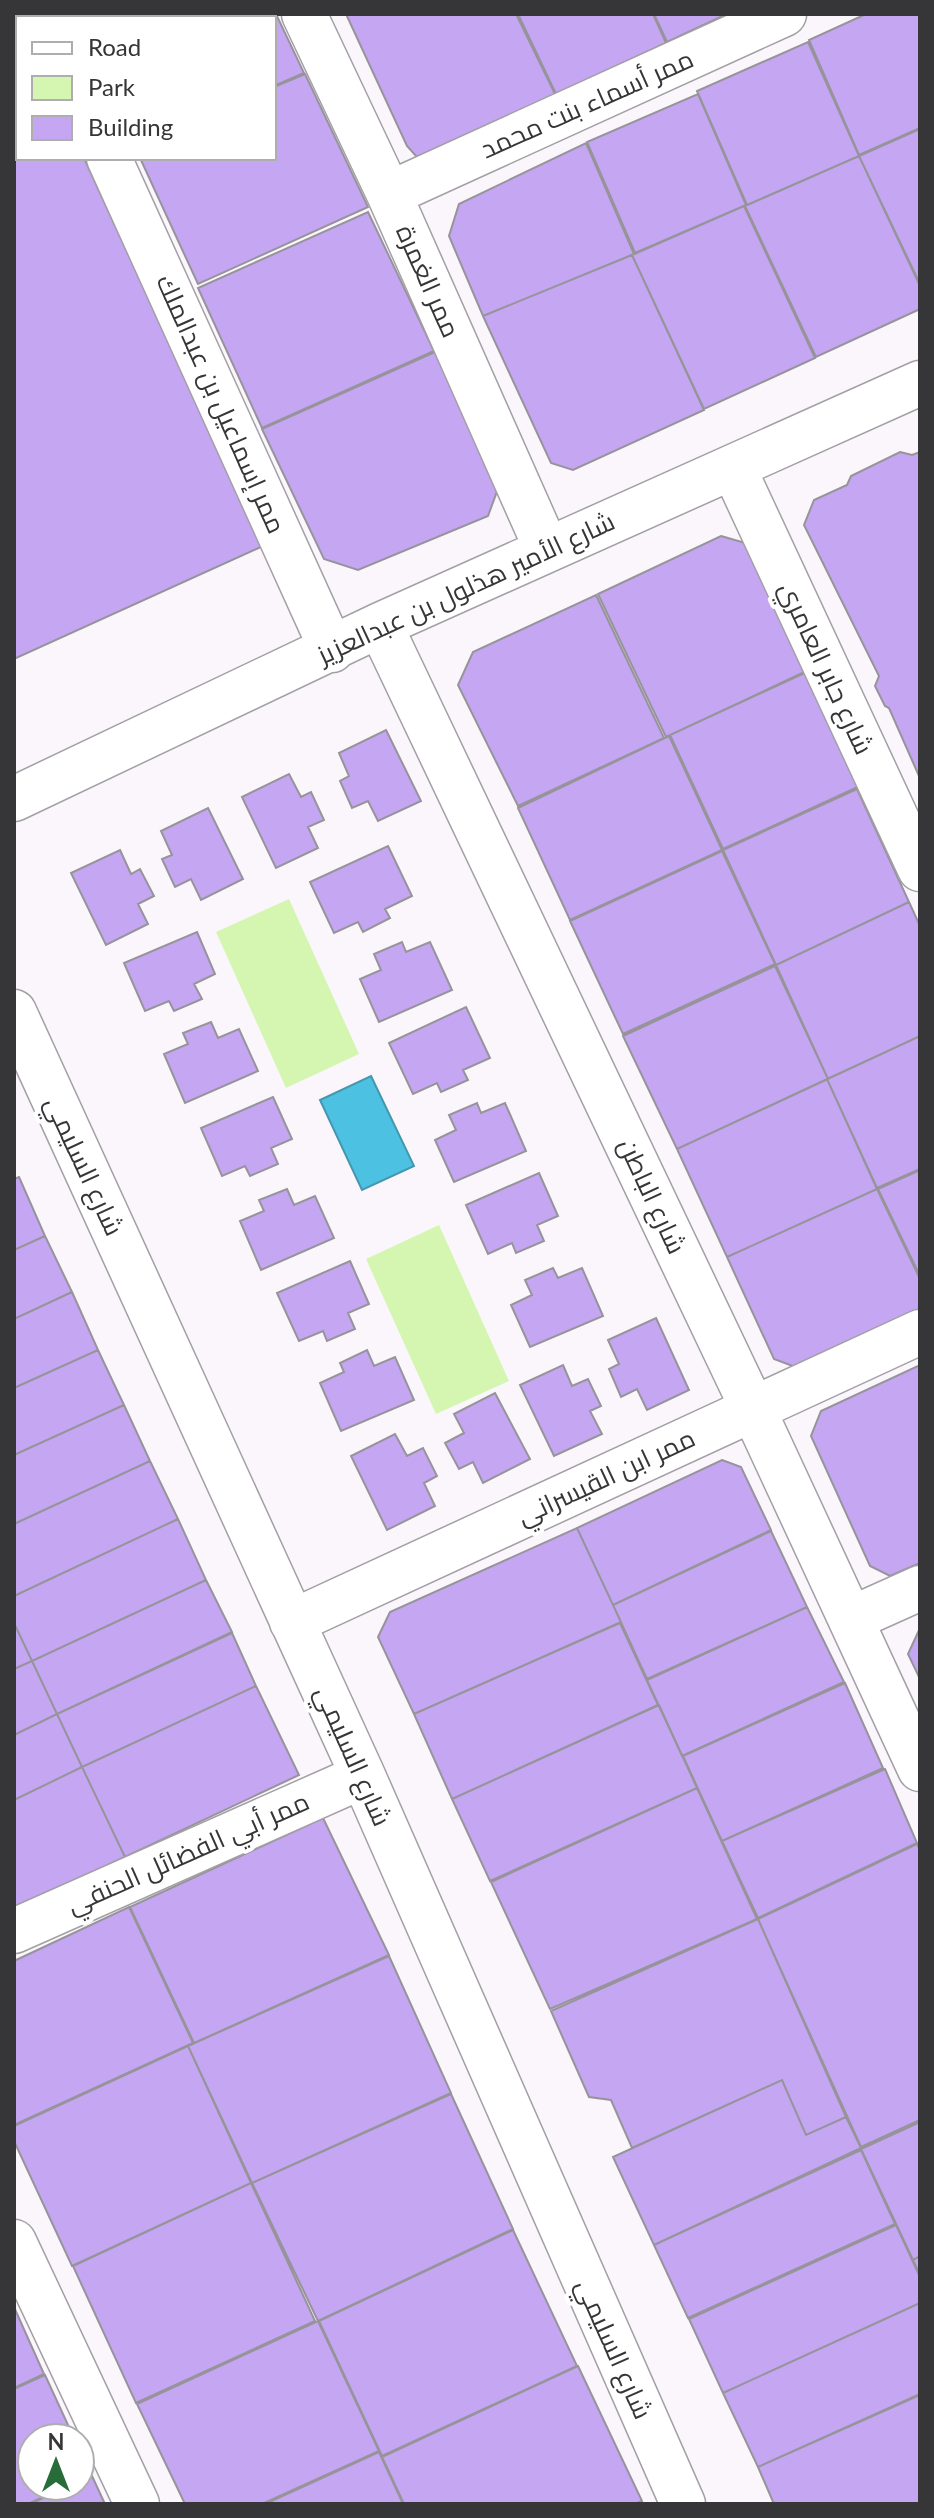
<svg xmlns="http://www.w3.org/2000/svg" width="934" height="2518" font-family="Lato,Cairo,sans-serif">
<rect width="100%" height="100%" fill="#faf6fc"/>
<path fill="#d5f6b1" d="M289,899L359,1054L286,1088L216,932Z
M439,1225L509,1381L436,1414L366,1259Z"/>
<path fill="#4cc1e1" stroke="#4597ae" stroke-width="2" d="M371,1076L414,1166L362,1190L320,1100Z"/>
<path fill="#c5a6f3" stroke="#96949a" stroke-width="2" d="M71,14H276L304,73L274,86V18H72Z
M346,14H516L556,96L432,155L416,156L407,146Z
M518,14H653L666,43L556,94Z
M654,14H727L667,42Z
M866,14H920V128L859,155L809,40Z
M808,42L859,156L747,205L697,91Z
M18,70V158H84L263,546L14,659V72Z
M305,74L368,207L198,284L140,158H274V87Z
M698,94L746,205L635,253L587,142Z
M920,129V284L859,156Z
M586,143L634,254L483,316L449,236L459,204Z
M859,156L920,286V309L816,357L745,206Z
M744,206L815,358L704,409L632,255Z
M368,212L434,351L262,428L198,288Z
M632,255L704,410L573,470L551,463L483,316Z
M435,352L499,486L488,516L358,570L324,559L262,429Z
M900,452L912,455L920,452L919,776L889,708L885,706L875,686L879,676L804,525L814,500L847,485L851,476Z
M721,536L756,546L813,668L666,737L598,594Z
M596,595L664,738L518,806L458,685L473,652Z
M822,665L875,779L723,849L670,735Z
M386,730L421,801L378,821L368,801L352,808L340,781L349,776L339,753Z
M669,736L722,850L570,920L518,808Z
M289,774L301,797L311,792L324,820L308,827L318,848L276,868L242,797Z
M857,789L909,902L776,965L723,850Z
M208,808L243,879L201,900L191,879L175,887L162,859L172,855L161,831Z
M388,846L412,896L385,909L390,918L363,932L358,922L334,933L310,882Z
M120,850L131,874L140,869L154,896L138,904L148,924L106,945L71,873Z
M722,851L775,964L623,1034L570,921Z
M909,902L920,926V1036L828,1079L776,965Z
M197,932L215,974L194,984L202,999L174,1011L169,1001L145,1011L124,963Z
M402,942L406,952L430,942L452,990L379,1022L360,979L381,970L374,954Z
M775,966L828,1079L677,1149L623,1036Z
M466,1007L490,1058L463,1070L468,1080L441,1092L437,1083L413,1094L389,1043Z
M211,1022L218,1038L239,1029L258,1071L185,1103L164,1054L188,1044L183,1033Z
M920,1036V1169L877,1188L827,1079Z
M827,1079L877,1189L727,1257L677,1149Z
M273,1097L292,1139L271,1148L278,1164L250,1176L245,1166L222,1176L201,1128Z
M477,1103L481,1113L505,1103L526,1151L454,1182L435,1140L456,1130L449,1115Z
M920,1170V1276L878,1189Z
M539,1173L558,1216L537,1225L544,1241L516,1253L512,1243L488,1254L466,1205Z
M19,1177L45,1236L14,1250V1179Z
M287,1189L294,1205L315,1196L334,1238L261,1270L240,1221L264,1211L259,1200Z
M877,1189L920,1279V1317L803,1370L774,1359L727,1257Z
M45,1236L72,1292L14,1319V1250Z
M350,1261L369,1304L348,1313L355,1329L327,1341L323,1331L299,1341L277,1293Z
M553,1268L558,1278L582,1268L603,1316L530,1347L511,1305L532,1295L525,1280Z
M72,1292L98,1350L14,1388V1319Z
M656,1318L689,1390L647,1410L637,1389L621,1397L609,1369L619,1364L608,1340Z
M98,1350L124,1405L14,1455V1388Z
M367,1350L374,1366L395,1357L414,1400L341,1431L320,1383L344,1372L340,1363Z
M563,1365L572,1386L588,1379L601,1406L590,1411L602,1434L554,1456L520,1385Z
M920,1365V1563L890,1576L870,1566L811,1436L821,1411Z
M495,1393L530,1459L483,1483L473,1462L459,1469L445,1443L464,1433L454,1414Z
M124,1405L150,1461L14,1524V1455Z
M395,1434L407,1456L423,1448L437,1476L424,1483L435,1506L387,1530L351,1456Z
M722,1460L741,1467L771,1530L613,1605L577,1528Z
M150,1461L178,1519L14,1596V1524Z
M178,1519L206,1580L32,1661L14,1623V1596Z
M577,1528L621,1622L414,1714L378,1637L390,1612Z
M771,1531L807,1607L647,1679L613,1605Z
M206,1580L232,1632L57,1714L32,1661Z
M807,1607L844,1682L682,1756L647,1680Z
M14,1623L32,1661L14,1669Z
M620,1623L658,1705L452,1799L414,1714Z
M920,1628V1679L908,1654Z
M232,1633L256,1686L82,1767L57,1714Z
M32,1661L57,1714L14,1735V1669Z
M845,1683L883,1768L722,1841L683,1756Z
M256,1686L299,1775L125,1857L82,1767Z
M659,1705L697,1788L490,1881L452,1799Z
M57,1714L82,1767L14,1800V1735Z
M82,1767L125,1857L14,1909V1800Z
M885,1769L917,1843L758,1918L722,1841Z
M697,1788L757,1919L550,2009L491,1882Z
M323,1818L389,1955L194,2043L130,1907Z
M917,1844L920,1850V2120L861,2147L758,1919Z
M129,1907L193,2043L14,2125V1961Z
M758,1919L846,2117L806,2135L782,2080L632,2148L611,2100L589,2097L551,2011Z
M389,1956L451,2093L252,2183L188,2046Z
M188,2046L251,2183L72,2266L14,2141V2126Z
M782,2080L806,2135L846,2117L861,2148L654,2245L613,2157Z
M451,2094L513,2229L318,2321L252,2183Z
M920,2122V2256L913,2260L861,2149Z
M861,2150L895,2224L688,2318L654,2245Z
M251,2183L315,2321L136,2403L73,2266Z
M896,2225L920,2277V2303L723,2393L689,2319Z
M513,2230L577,2366L382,2456L319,2321Z
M920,2256V2275L913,2260Z
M920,2303V2394L758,2467L723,2393Z
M14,2307L44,2374L14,2388Z
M318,2321L379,2451L262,2504H185L137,2404Z
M578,2366L642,2501L635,2504H404L382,2457Z
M45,2375L74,2438H32V2486H67L28,2504H14V2389Z
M920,2395V2504H774L758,2467Z
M80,2451L91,2475L80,2480Z
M379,2452L403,2504H265Z
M92,2476L105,2504H30L69,2486H80V2481Z"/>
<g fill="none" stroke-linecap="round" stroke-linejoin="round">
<defs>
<path id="minor" d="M44,14L45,18
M304,14L389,194L547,550
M109,158L332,650
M389,194L784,14
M733,467L920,869
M380,625L753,1409L920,1769
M14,799L380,625L920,383
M14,1012L363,1776L683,2504
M851,1619L920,1588
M292,1622L920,1332
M14,1931L363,1776
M14,2242L137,2504"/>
</defs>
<use href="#minor" stroke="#a3a0a5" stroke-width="47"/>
<use href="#minor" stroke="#fff" stroke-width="44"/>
</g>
<g text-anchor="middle" stroke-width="8" stroke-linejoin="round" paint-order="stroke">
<g font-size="26" fill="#363537" stroke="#fff">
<text transform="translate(587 104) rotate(-24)" y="9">ممر أسماء بنت محمد</text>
<text transform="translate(428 281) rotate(66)" y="9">ممر الغمرة</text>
<text transform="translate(221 404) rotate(66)" y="9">ممر إسماعيل بن عبدالملك</text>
<text transform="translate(466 588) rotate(-25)" y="9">شارع الأمير هذلول بن عبدالعزيز</text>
<text transform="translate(826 668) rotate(65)" y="9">شارع جابر العامري</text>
<text transform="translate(84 1166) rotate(65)" y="9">شارع السليمي</text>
<text transform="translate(652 1196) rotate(65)" y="9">شارع الباطن</text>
<text transform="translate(606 1477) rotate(-25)" y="9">ممر ابن القيسراني</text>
<text transform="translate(353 1756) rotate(66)" y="9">شارع السليمي</text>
<text transform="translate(188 1853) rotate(-24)" y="9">ممر أبي الفضائل الحنفي</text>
<text transform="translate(614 2349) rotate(66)" y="9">شارع السليمي</text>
</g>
</g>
<rect width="934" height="2518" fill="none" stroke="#363537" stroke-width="32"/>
<rect x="16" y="16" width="260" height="144" fill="#ffffff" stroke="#afaeaf" stroke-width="2"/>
<rect x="32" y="42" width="40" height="12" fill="#ffffff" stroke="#afaeaf" stroke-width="2"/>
<text x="88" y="56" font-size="24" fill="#363537">Road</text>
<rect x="32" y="76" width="40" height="24" fill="#d5f6b1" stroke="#afaeaf" stroke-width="2"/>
<text x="88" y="96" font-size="24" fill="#363537">Park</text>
<rect x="32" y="116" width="40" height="24" fill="#c5a6f3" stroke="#afaeaf" stroke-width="2"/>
<text x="88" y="136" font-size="24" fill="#363537">Building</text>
<g transform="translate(56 2462)"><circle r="38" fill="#ffffff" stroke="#afaeaf" stroke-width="2"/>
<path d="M0-6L14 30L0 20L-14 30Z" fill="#286d39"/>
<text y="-12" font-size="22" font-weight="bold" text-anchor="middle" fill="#363537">N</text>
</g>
</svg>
